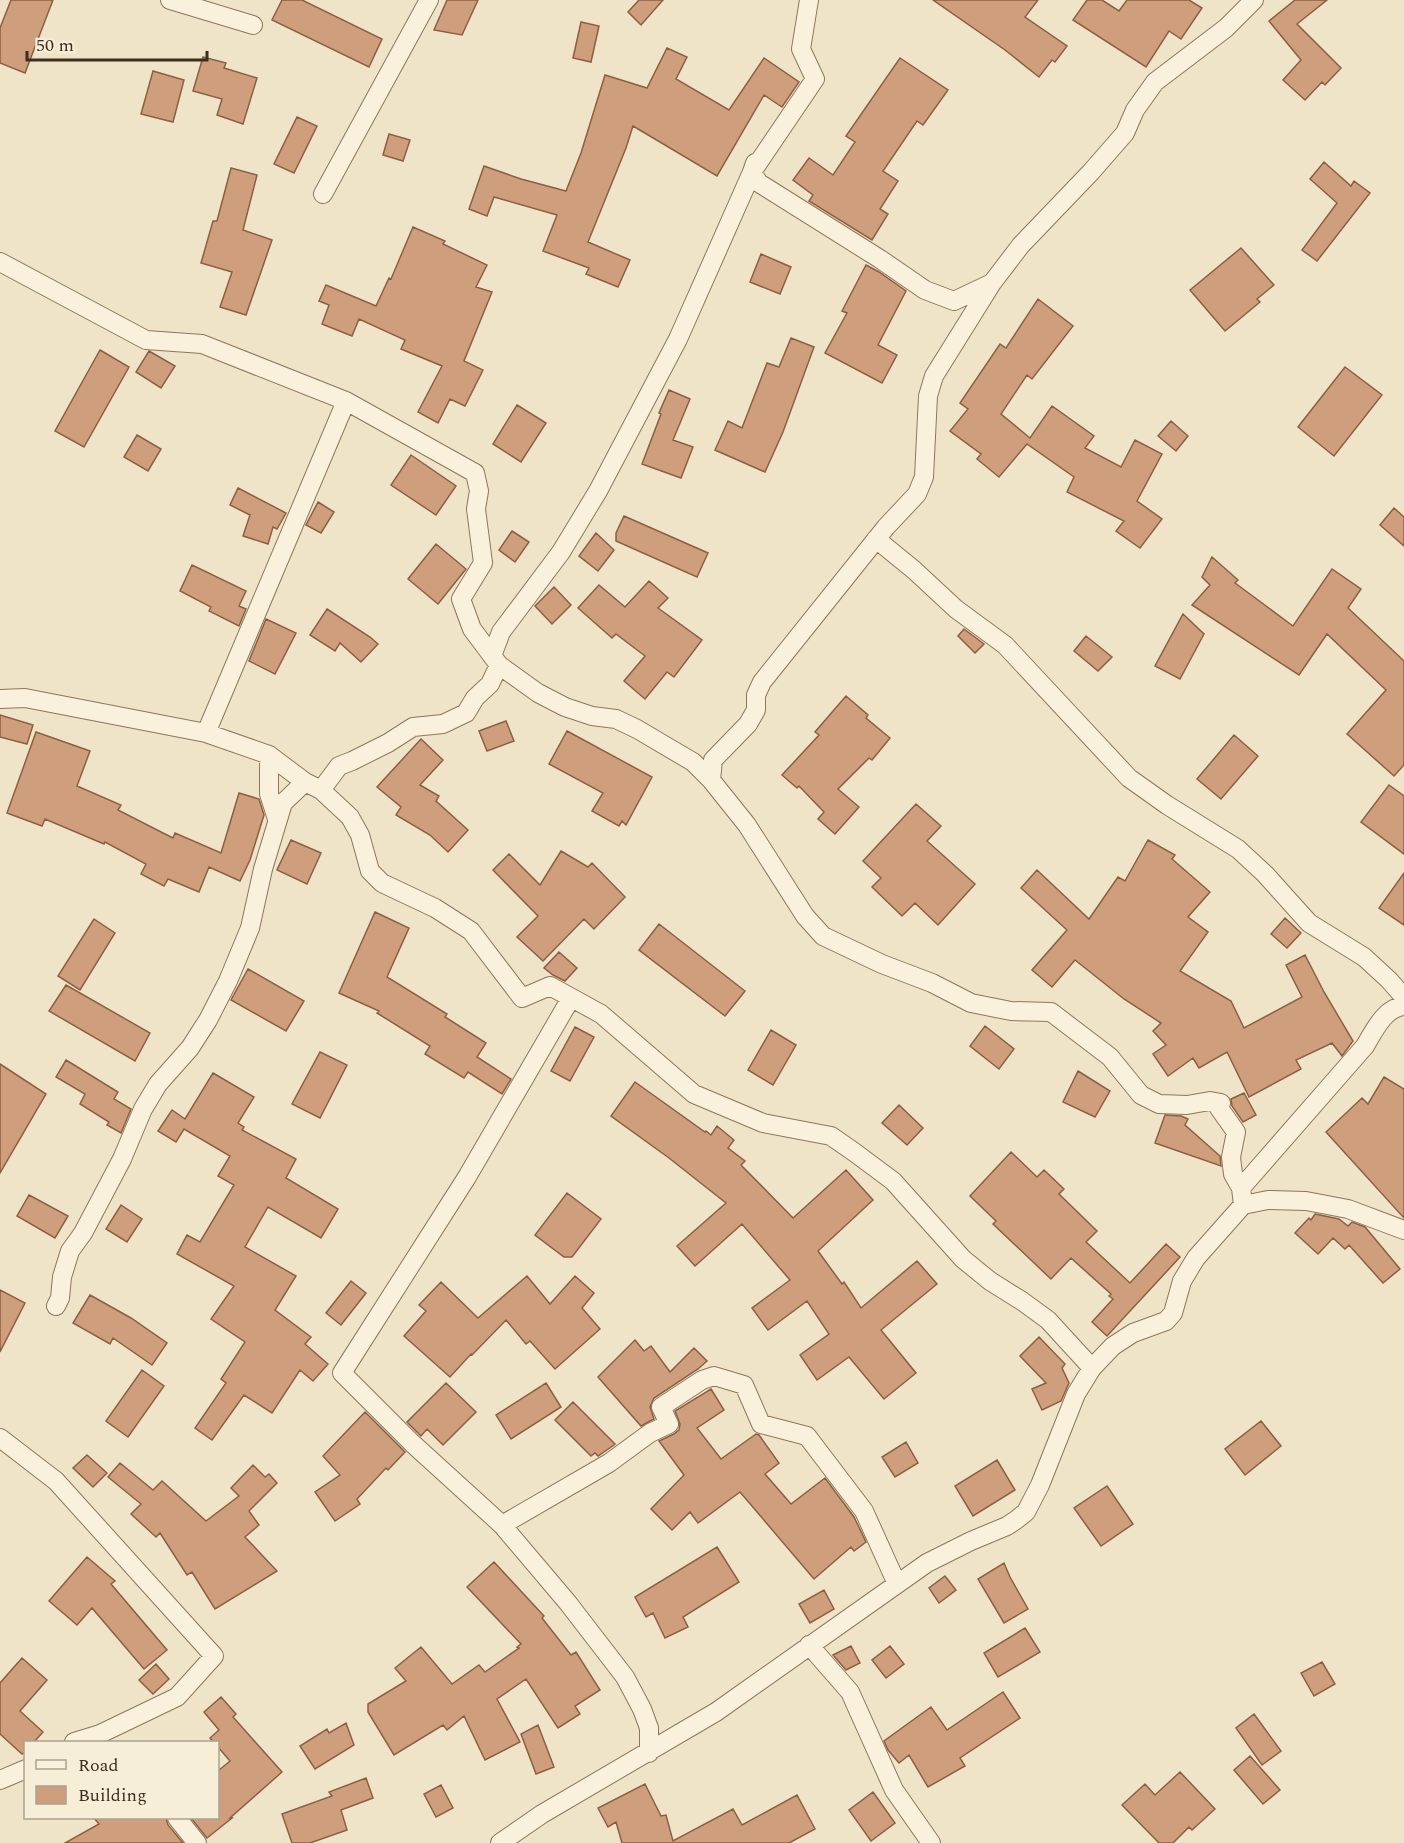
<svg xmlns="http://www.w3.org/2000/svg" width="1404" height="1843" font-family="Spectral,serif">
<rect width="100%" height="100%" fill="#f0e4c8"/>
<path fill="#cf9f7d" stroke="#8d5f41" stroke-width="1.5" d="M11,0H53L25,73L0,63V28Z
M282,0H302L382,39L369,67L272,20Z
M447,0H478L462,35L434,30Z
M639,0H663L641,25L628,12Z
M933,0H1038L1025,17L1067,46L1055,62L1052,60L1039,77L1005,50Z
M1087,0H1102L1119,11L1127,0H1189L1202,8L1181,39L1169,31L1146,67L1073,20Z
M1295,0H1327L1297,24L1341,68L1325,85L1322,82L1305,100L1283,80L1301,60L1269,21Z
M581,22L599,26L591,62L573,58Z
M667,48L687,57L676,79L729,110L764,58L799,82L782,107L764,95L717,176L633,126L626,148L588,242L630,260L618,287L586,274L589,268L543,251L557,215L494,197L487,216L469,209L484,166L521,179L566,191L581,153L605,75L647,88Z
M203,57L226,63L224,68L257,78L243,124L217,115L222,99L193,91Z
M900,58L948,90L923,125L917,121L883,171L898,181L880,209L888,214L872,240L809,201L813,195L793,180L809,158L833,175L855,142L846,136Z
M153,71L184,80L173,122L141,114Z
M297,117L317,126L294,173L274,164Z
M389,134L410,140L403,161L383,155Z
M1324,162L1351,186L1354,181L1370,193L1317,261L1302,250L1337,203L1310,179Z
M231,168L257,175L243,230L272,240L246,315L220,307L232,272L201,263L213,221H217Z
M413,227L445,241L443,244L487,265L476,287L492,292L464,361L483,370L465,406L450,399L438,423L418,412L442,366L401,349L405,340L359,319L352,336L322,324L329,305L319,301L326,285L376,306L389,278L391,279Z
M1241,248L1274,285L1257,299L1260,302L1225,331L1190,290Z
M761,254L791,267L780,294L750,282Z
M866,265L879,272L906,291L878,345L897,355L882,383L825,353L847,313L842,311Z
M1038,299L1073,326L1032,379L1027,375L1001,414L1030,438L1052,406L1094,436L1085,448L1121,467L1135,440L1162,454L1137,501L1162,519L1140,548L1116,531L1124,521L1067,492L1074,477L1027,444L999,477L977,459L981,454L950,431L968,409L960,403L1000,344L1006,348Z
M791,338L814,347L783,432L765,472L715,450L728,421L742,428L767,363L779,367Z
M100,350L129,367L84,447L55,431Z
M149,351L175,366L161,388L136,372Z
M1345,367L1382,395L1334,456L1298,427Z
M669,390L690,399L673,440L693,447L681,478L642,464L661,414L659,413Z
M517,405L546,423L521,462L493,444Z
M1171,421L1188,436L1176,451L1158,436Z
M137,435L161,449L148,471L124,457Z
M411,455L456,486L436,515L391,485Z
M238,488L286,513L277,529L273,527L268,544L243,536L250,515L230,505Z
M318,502L334,512L321,533L306,525Z
M1394,508L1404,517V546L1380,525Z
M624,516L708,553L697,577L616,541V533Z
M512,531L529,542L515,562L499,550Z
M596,533L614,550L598,571L579,556Z
M436,544L466,569L438,604L408,579Z
M1212,557L1238,580L1235,583L1293,626L1332,569L1361,589L1348,608L1404,661V765L1394,776L1347,734L1386,690L1327,634L1299,675L1192,605L1210,585L1202,577Z
M192,565L246,591L239,606L246,609L239,626L209,611L211,607L180,591Z
M649,581L668,598L658,608L702,640L674,677L667,672L645,699L624,681L645,656L616,634L612,638L578,608L599,585L625,607Z
M554,587L571,605L552,624L535,606Z
M327,609L370,637L378,644L361,662L340,643L335,651L310,635Z
M1183,614L1204,634L1180,679L1155,666Z
M266,619L296,633L275,674L249,661Z
M964,629L984,644L975,653L958,636Z
M1086,636L1112,657L1098,671L1074,651Z
M846,696L868,715L866,718L890,738L872,760L869,758L838,789L859,807L835,834L818,819L824,812L799,786L797,788L782,775L819,735L815,732Z
M0,715L33,725L27,744L0,737Z
M506,721L514,741L487,751L479,731Z
M567,731L652,777L626,825L622,821L619,826L592,811L603,793L549,764Z
M36,732L90,751L77,786L121,805L118,810L163,833L173,838L175,833L221,853L239,793L259,799L264,815L250,860L240,881L209,867L199,892L168,879L164,886L141,874L146,864L105,842L104,844L45,819L42,826L7,813Z
M1234,735L1258,756L1221,799L1197,779Z
M421,739L443,760L420,785L439,796L436,801L468,830L448,852L430,835L396,815L401,807L377,787Z
M1389,785L1404,796V854L1361,822Z
M916,804L941,826L927,841L975,884L938,925L915,903L902,916L872,887L881,878L863,861Z
M291,840L321,853L307,884L277,870Z
M1148,840L1175,855L1172,859L1210,892L1188,917L1208,932L1180,971L1231,1001L1244,1028L1302,997L1286,965L1305,955L1324,992L1353,1041L1342,1056L1332,1043L1296,1060L1301,1069L1249,1097L1227,1052L1199,1068L1193,1058L1168,1076L1153,1054L1166,1045L1153,1031L1161,1023L1124,999L1075,960L1052,987L1032,970L1067,930L1021,888L1037,870L1089,919L1118,877L1125,881Z
M561,851L588,867L592,863L625,897L594,929L584,919L543,961L517,937L538,916L493,870L509,854L540,885Z
M1404,873V925L1379,908Z
M375,912L409,928L387,977L447,1014L445,1017L486,1043L477,1057L511,1079L502,1094L468,1072L464,1078L425,1054L430,1046L377,1013L379,1011L339,993Z
M1285,918L1301,933L1287,948L1271,934Z
M94,919L115,933L80,990L58,976Z
M659,924L745,991L725,1016L639,950Z
M559,952L577,968L565,981L553,975L544,968Z
M248,969L304,1001L286,1031L231,1000Z
M66,985L150,1033L135,1061L49,1011Z
M985,1026L1014,1049L999,1069L970,1046Z
M575,1027L594,1037L570,1081L551,1071Z
M771,1030L796,1045L773,1085L748,1070Z
M320,1052L347,1065L320,1118L292,1104Z
M66,1060L118,1092L114,1099L131,1109L121,1133L107,1125L109,1122L80,1104L85,1094L56,1077Z
M0,1064L46,1094L0,1173Z
M1078,1071L1110,1091L1095,1117L1063,1102Z
M213,1073L254,1097L238,1123L244,1127L242,1130L296,1159L286,1178L338,1209L321,1238L268,1207L245,1247L296,1276L275,1310L311,1337L305,1344L328,1364L313,1381L300,1370L272,1413L244,1395L212,1440L195,1428L226,1383L221,1379L245,1342L211,1319L234,1286L177,1254L187,1235L200,1242L234,1185L218,1176L230,1156L184,1129L176,1142L158,1131L172,1110L185,1119Z
M1384,1077L1404,1089V1218L1326,1132L1362,1098L1368,1104Z
M635,1082L705,1132L706,1131L711,1135L717,1126L734,1140L728,1148L745,1161L741,1165L793,1218L846,1170L873,1200L818,1251L842,1284L844,1282L861,1308L917,1261L937,1284L881,1330L916,1373L884,1399L849,1357L817,1380L800,1355L829,1334L807,1301L768,1330L752,1308L790,1280L742,1224L695,1266L677,1246L726,1203L669,1158L611,1116Z
M1244,1093L1256,1115L1243,1122L1232,1106L1231,1099Z
M899,1105L923,1128L907,1145L882,1123Z
M1165,1115L1181,1116L1188,1119L1185,1125L1220,1156L1221,1166L1155,1143Z
M1011,1152L1037,1177L1044,1170L1064,1189L1059,1194L1097,1231L1086,1242L1130,1283L1166,1244L1180,1257L1107,1336L1092,1322L1113,1299L1109,1296L1111,1294L1071,1258L1051,1279L993,1224L996,1221L970,1196Z
M567,1193L601,1219L572,1257H564L535,1235Z
M29,1195L68,1216L55,1238L17,1216Z
M121,1205L142,1219L127,1242L106,1229Z
M1315,1214L1339,1219L1348,1226L1352,1222L1365,1227L1400,1269L1383,1283L1349,1245L1345,1249L1333,1238L1318,1254L1295,1233L1309,1218L1311,1220Z
M527,1276L550,1304L575,1276L594,1293L582,1308L600,1329L555,1369L530,1341L526,1344L506,1320L472,1355L471,1354L450,1377L404,1336L426,1311L419,1305L441,1282L478,1318Z
M351,1281L366,1293L341,1325L326,1313Z
M0,1290L25,1303L0,1352Z
M90,1295L131,1318L167,1343L152,1365L113,1338L110,1344L73,1323Z
M1039,1337L1065,1364L1062,1368L1069,1383L1061,1401L1042,1410L1032,1389L1046,1383L1020,1356Z
M635,1340L644,1351L651,1346L670,1372L694,1348L707,1361L698,1369L654,1398L650,1407L654,1419L641,1426L598,1377Z
M142,1370L164,1386L128,1437L106,1421Z
M446,1383L476,1412L443,1445L427,1429L421,1436L407,1422Z
M546,1383L561,1407L511,1439L496,1415Z
M711,1389L724,1410L697,1428L721,1459L756,1434L759,1435L779,1463L765,1474L791,1504L825,1478L854,1517L866,1542L854,1551L851,1547L814,1579L740,1492L698,1523L690,1512L672,1530L651,1509L684,1475L659,1441L674,1434L679,1430L680,1424L675,1411Z
M573,1402L615,1444L614,1445L598,1456L595,1453L591,1456L555,1420Z
M365,1412L405,1452L388,1470L386,1468L357,1499L360,1504L335,1521L315,1492L340,1475L323,1456Z
M1261,1421L1281,1446L1245,1475L1225,1449Z
M906,1442L918,1463L895,1477L882,1457Z
M87,1455L107,1473L93,1487L73,1468Z
M997,1460L1015,1490L973,1516L955,1486Z
M120,1463L153,1490L162,1481L206,1521L239,1496L231,1488L253,1465L265,1477L269,1474L277,1483L249,1511L259,1525L245,1537L277,1571L215,1609L192,1572L187,1575L160,1533L156,1537L131,1514L141,1504L108,1477Z
M1107,1486L1133,1524L1101,1546L1074,1508Z
M717,1547L739,1582L683,1617L688,1627L665,1638L653,1613L646,1617L635,1597Z
M87,1557L115,1581L111,1584L167,1650L144,1669L92,1608L77,1625L49,1601Z
M494,1562L544,1616L542,1618L571,1655L576,1652L600,1690L575,1706L580,1714L558,1728L526,1679L497,1699L520,1742L485,1760L464,1716L447,1730L443,1725L394,1755L368,1712V1704L406,1681L395,1668L421,1647L452,1684L479,1665L485,1672L519,1648L517,1647L521,1644L467,1587Z
M1004,1563L1010,1577L1028,1609L1004,1623L978,1579Z
M945,1576L956,1590L939,1603L929,1588Z
M824,1590L834,1609L810,1623L799,1604Z
M1025,1628L1040,1652L998,1677L984,1653Z
M851,1646L860,1663L846,1670L833,1655Z
M890,1646L904,1664L886,1678L872,1660Z
M22,1658L47,1680L20,1711L43,1732L33,1743H26V1751L22,1754L0,1734V1683Z
M1322,1662L1335,1684L1314,1696L1301,1673Z
M156,1664L169,1679L153,1694L139,1680Z
M1003,1692L1020,1718L960,1758L965,1766L928,1787L909,1755L899,1763L888,1750L884,1741L931,1707L947,1730Z
M221,1697L236,1714L233,1717L282,1772L230,1818H232L207,1838L191,1818H218V1771L230,1761L218,1747V1743H214L210,1738L219,1730L204,1712Z
M1254,1714L1281,1751L1262,1765L1236,1728Z
M346,1723L354,1745L315,1769L300,1746L327,1729L329,1733Z
M538,1725L554,1767L536,1774L521,1734Z
M1250,1756L1280,1790L1263,1804L1234,1770Z
M1180,1772L1215,1809L1192,1830L1189,1827L1173,1843H1159L1122,1805L1145,1784L1155,1795Z
M366,1778L373,1798L341,1810L347,1830L310,1843H292L282,1814L332,1796L329,1792Z
M645,1784L661,1816L666,1815L673,1841L733,1809L742,1825L797,1795L815,1829L789,1843H622L616,1822L608,1827L598,1808Z
M441,1785L453,1808L436,1817L424,1794Z
M873,1792L895,1823L871,1841L849,1810Z
M94,1818H166L168,1825L183,1843H65L99,1824Z"/>
<g fill="none" stroke-linecap="round" stroke-linejoin="round">
<defs>
<path id="street" d="M170,0L253,25
M755,163L752,172L759,183L880,259L925,290L954,301L992,283
M323,194L429,0
M0,262L146,340L202,344L346,401L475,473L479,491L476,509L483,563L461,599L472,629L499,665L538,693L565,707L592,716L616,719L637,729L693,762L711,780L747,825L805,916L823,936L882,964L932,983L971,1003L1011,1011L1051,1012L1110,1057L1141,1095L1159,1104L1187,1105L1210,1101L1221,1103L1219,1108L1236,1132L1231,1157L1233,1174L1241,1188L1243,1205
M876,539L914,570L956,609L1005,645L1129,778L1167,805L1238,849L1265,874L1309,923L1364,957L1389,980L1404,997
M492,656L501,632L561,552L598,491L678,339L752,172L815,79L801,49L809,0
M0,699L25,698L206,733L269,755L305,782L321,790L350,817L360,835L370,871L382,883L435,908L471,931L522,998L550,986L601,1014L694,1094L763,1123L831,1136L854,1152L893,1181L963,1259L990,1281L1022,1301L1048,1320L1092,1368
M206,733L346,401
M269,755V794L277,819
M711,780L713,760L748,724L756,710V695L762,682L886,527L917,494L924,477L928,396L934,376L992,283L1021,245L1091,172L1125,133L1135,110L1155,82L1226,28L1254,0
M321,790L339,766L352,761L388,743L413,727L443,724L466,713L475,698L490,684L499,665
M571,998L467,1177L342,1373L413,1444L502,1525L568,1603L625,1677L642,1709L649,1728V1753
M1241,1188L1365,1046C1374,1031 1385,1007 1404,1006
M56,1306L60,1298L62,1277L70,1251L83,1233L122,1159L143,1109L158,1084L190,1048L208,1020L228,981L250,928L263,869L283,803L305,782
M0,1438L56,1481L214,1656L177,1697L100,1734L74,1742
M502,1525L609,1463L650,1433L669,1424L661,1407L702,1380L714,1376L744,1385L761,1424L807,1436L864,1511L897,1584
M809,1645L850,1692L894,1790L931,1843
M0,1780L26,1769
M177,1818L197,1843
M500,1843L542,1814L716,1712L927,1563L971,1541L1007,1526L1016,1520L1026,1512L1040,1485L1076,1394L1092,1368L1113,1346L1133,1333L1166,1321L1173,1313L1182,1281L1196,1258L1243,1205L1268,1200L1306,1201L1348,1209L1404,1230"/>
</defs>
<use href="#street" stroke="#8d765c" stroke-width="20"/>
<use href="#street" stroke="#faf1dc" stroke-width="18"/>
</g>
<rect x="24" y="1741" width="195" height="78" fill="#f7eed8" stroke="#ada18e" stroke-width="1.5"/>
<rect x="36" y="1760" width="30" height="9" fill="#faf1dc" stroke="#ada18e" stroke-width="1.5"/>
<text x="78" y="1771" font-size="18" fill="#3d2e20">Road</text>
<rect x="36" y="1786" width="30" height="18" fill="#cf9f7d" stroke="#ada18e" stroke-width="1.5"/>
<text x="78" y="1801" font-size="18" fill="#3d2e20">Building</text>
<path d="M27 51v9h180v-9" fill="none" stroke="#3d2e20" stroke-width="3"/>
<text x="36" y="51" font-size="18" fill="#3d2e20" stroke="#f7eed8" stroke-width="4.5" paint-order="stroke">50 m</text>
</svg>
